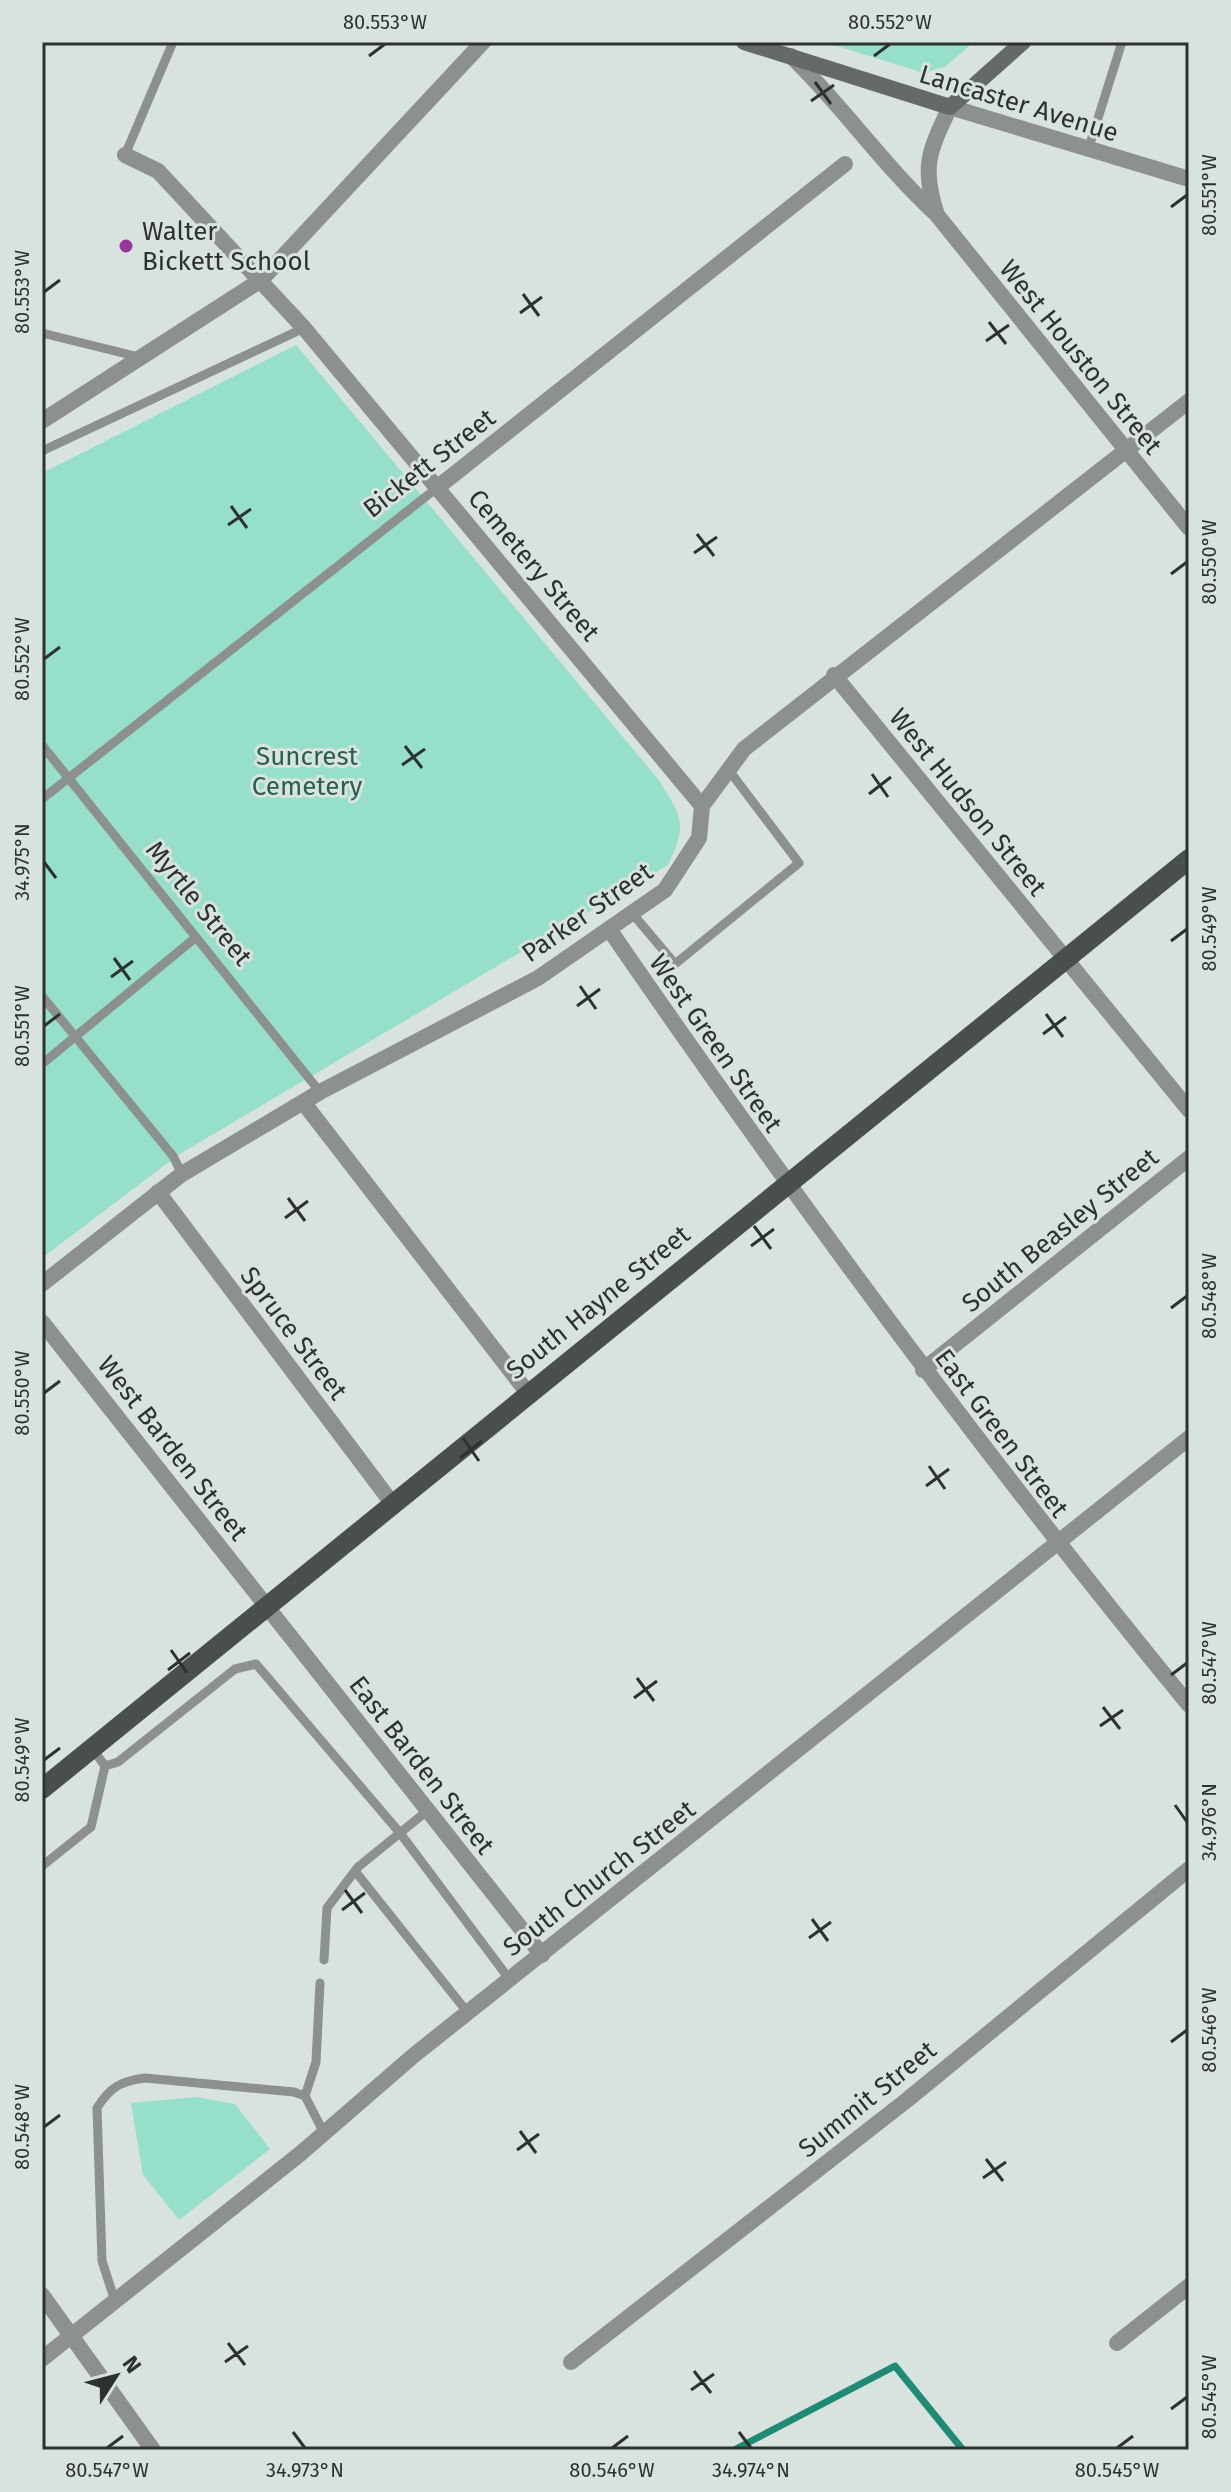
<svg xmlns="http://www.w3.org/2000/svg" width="1231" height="2492" font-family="'Fira Sans',sans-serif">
<rect width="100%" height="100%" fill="#d8e2df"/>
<path fill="#96e0cb" d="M824,42H974L946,66L924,73Z
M296,345L658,779C682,817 688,823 668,865L178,1155L42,1258V473Z
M196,2097L235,2104L270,2149L179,2220L143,2175L131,2103Z"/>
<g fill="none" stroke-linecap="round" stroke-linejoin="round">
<path stroke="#208b75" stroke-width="7" d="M734,2450L895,2366L963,2450"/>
<path stroke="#8c908e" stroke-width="9" d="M1088,150L1122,42
M125,155L173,42
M42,333L139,357
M42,451L304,328
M42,745L320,1092
M42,799L438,487
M632,913L675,964L799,863L728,769
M42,996L173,1156L182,1174
M42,1064L195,938
M105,1766L118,1762L235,1669L256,1664L400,1833L510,1980
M42,1866L91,1827L105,1766L92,1748
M355,1871L468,2013
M324,1960L327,1908L358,1867L427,1811
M305,2096L316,2062L320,1983
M115,2301L102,2261L97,2108C110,2087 121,2081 145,2078L294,2092L305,2096L324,2133"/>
<path stroke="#8c908e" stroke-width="16" d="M950,107L1189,179
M125,155L158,171L304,328L702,806
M42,421L261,280L483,42
M438,487L845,164
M834,675L1189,1110
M609,929C792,1195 984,1455 1189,1705
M303,1102L527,1392
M158,1192L392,1503
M42,1284L182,1174L320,1092L538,978L665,890L699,838L702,806L744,749L1189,401
M42,1322L542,1955
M923,1370L1189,1158
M1117,2343L1189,2286
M571,2362L907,2100L1189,1869"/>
<path stroke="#8c908e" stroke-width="16" d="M791,56C842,105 882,164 934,212
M950,107C929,151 921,167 937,215L1189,528
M42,2295L153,2450
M42,2359L300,2154L413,2056L1189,1438"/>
<path stroke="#646a68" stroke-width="16" d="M744,42L950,107L1023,42"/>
<path stroke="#494f4d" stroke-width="20" d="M42,1789L1189,859"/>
</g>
<path fill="none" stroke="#2d312f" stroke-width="3" d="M369,56L385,44M874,56L890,44M815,82L831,104M811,101L834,85M1171,207L1187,195M44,292L60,280M523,294L539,316M520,313L542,297M989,322L1006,344M986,341L1009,325M231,506L247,528M228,525L251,509M697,534L714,556M694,553L717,537M1171,574L1187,562M44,659L60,647M405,746L422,768M402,765L425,749M872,774L888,797M869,794L891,777M44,862L56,878M1171,941L1187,929M114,958L130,980M111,977L133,961M580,986L596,1009M577,1006L600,989M1046,1014L1063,1037M44,1026L60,1014M1043,1034L1066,1017M288,1198L305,1221M285,1218L308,1201M754,1226L771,1249M751,1246L774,1229M1171,1308L1187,1296M44,1393L60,1381M463,1438L479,1461M460,1458L482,1441M929,1466L945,1489M926,1486L949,1469M171,1650L187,1673M168,1670L190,1653M1171,1675L1187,1663M637,1678L654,1701M634,1698L657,1681M1103,1707L1120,1729M1100,1726L1123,1710M44,1760L60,1748M1175,1805L1187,1822M345,1890L362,1913M342,1910L365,1893M812,1919L828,1941M809,1938L831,1922M1171,2042L1187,2030M44,2127L60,2115M520,2131L536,2153M517,2150L539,2134M986,2159L1003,2181M983,2178L1006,2162M228,2343L245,2365M225,2362L248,2346M694,2371L711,2393M691,2390L714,2374M1171,2409L1187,2397M293,2432L305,2448M739,2432L751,2448M107,2448L123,2436M612,2448L628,2436M1117,2448L1133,2436"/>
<circle fill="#95369e" stroke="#d8e2df" stroke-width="3" cx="126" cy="246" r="8"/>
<g text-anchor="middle" stroke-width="6" stroke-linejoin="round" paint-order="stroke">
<g font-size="26" fill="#2d312f" stroke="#d8e2df">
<text transform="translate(1019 103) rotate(17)" y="9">Lancaster Avenue</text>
<text transform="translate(1081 357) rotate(51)" y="9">West Houston Street</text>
<text transform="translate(429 463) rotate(-38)" y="9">Bickett Street</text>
<text transform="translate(534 565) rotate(50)" y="9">Cemetery Street</text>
<text transform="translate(968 802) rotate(51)" y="9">West Hudson Street</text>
<text transform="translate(199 903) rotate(51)" y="9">Myrtle Street</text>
<text transform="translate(587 912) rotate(-35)" y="9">Parker Street</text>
<text transform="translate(716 1043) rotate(55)" y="9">West Green Street</text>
<text transform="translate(1060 1230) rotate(-39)" y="9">South Beasley Street</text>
<text transform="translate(598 1302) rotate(-39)" y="9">South Hayne Street</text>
<text transform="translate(294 1333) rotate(53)" y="9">Spruce Street</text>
<text transform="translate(1002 1433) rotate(53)" y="9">East Green Street</text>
<text transform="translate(173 1448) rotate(52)" y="9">West Barden Street</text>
<text transform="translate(422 1765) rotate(52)" y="9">East Barden Street</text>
<text transform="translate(599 1878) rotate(-38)" y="9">South Church Street</text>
<text transform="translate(867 2099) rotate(-39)" y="9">Summit Street</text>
</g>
<g font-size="26" fill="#2d312f" stroke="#d8e2df" text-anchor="start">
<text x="142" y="240">Walter<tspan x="142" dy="30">Bickett School</tspan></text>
</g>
<g font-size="26" fill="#295f51" stroke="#d8e2df">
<text x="307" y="765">Suncrest<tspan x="307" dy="30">Cemetery</tspan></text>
</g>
</g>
<rect width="1231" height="2492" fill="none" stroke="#d8e2df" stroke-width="88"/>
<g transform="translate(116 2376) rotate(54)" stroke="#d8e2df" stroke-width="6" paint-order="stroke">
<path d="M0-6L14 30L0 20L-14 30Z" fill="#2d312f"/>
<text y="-12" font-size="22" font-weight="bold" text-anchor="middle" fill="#2d312f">N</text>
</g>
<rect x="44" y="44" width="1143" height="2404" fill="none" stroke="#2d312f" stroke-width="3"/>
<g font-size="20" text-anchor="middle" fill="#2d312f">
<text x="385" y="29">80.553°W</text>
<text x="890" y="29">80.552°W</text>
<text transform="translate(1209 195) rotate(-90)" y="7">80.551°W</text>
<text transform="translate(22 292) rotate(-90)" y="7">80.553°W</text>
<text transform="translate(1209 562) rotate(-90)" y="7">80.550°W</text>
<text transform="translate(22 659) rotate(-90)" y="7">80.552°W</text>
<text transform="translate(22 862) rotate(-90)" y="7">34.975°N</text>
<text transform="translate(1209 929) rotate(-90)" y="7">80.549°W</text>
<text transform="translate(22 1026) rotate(-90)" y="7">80.551°W</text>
<text transform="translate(1209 1296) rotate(-90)" y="7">80.548°W</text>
<text transform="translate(22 1393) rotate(-90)" y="7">80.550°W</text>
<text transform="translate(1209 1663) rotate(-90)" y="7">80.547°W</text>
<text transform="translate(22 1760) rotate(-90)" y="7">80.549°W</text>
<text transform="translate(1209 1822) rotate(-90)" y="7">34.976°N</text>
<text transform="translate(1209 2030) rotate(-90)" y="7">80.546°W</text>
<text transform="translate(22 2127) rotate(-90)" y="7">80.548°W</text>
<text transform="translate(1209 2397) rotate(-90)" y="7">80.545°W</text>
<text x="107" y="2477">80.547°W</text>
<text x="305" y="2477">34.973°N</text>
<text x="612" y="2477">80.546°W</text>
<text x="751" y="2477">34.974°N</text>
<text x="1117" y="2477">80.545°W</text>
</g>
</svg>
